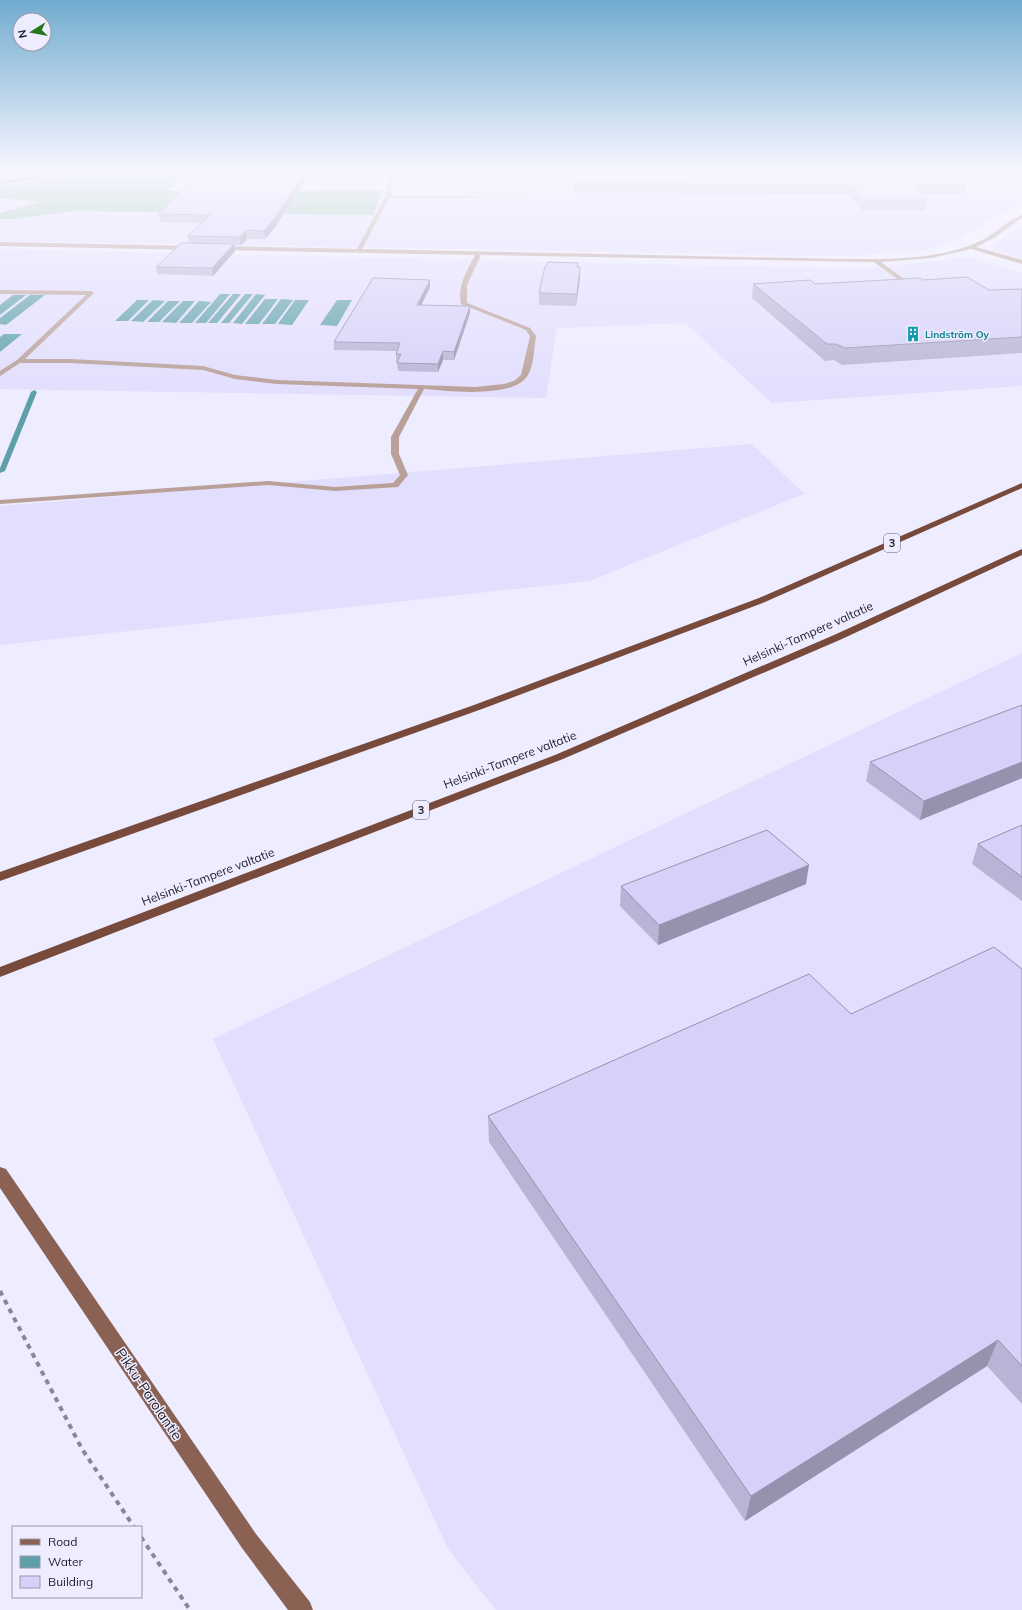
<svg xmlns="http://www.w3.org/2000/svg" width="1022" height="1610" font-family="Mulish,sans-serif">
<rect width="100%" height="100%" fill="#eeecff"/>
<path fill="#e2defd" d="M390,171H1022V201L959,239L927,250L850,256L0,241V198L63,203L73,211L373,215Z
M1022,226V259L996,251L990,246Z
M0,249L863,269L969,257L1022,273V386L772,403L685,323L557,328L546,398L0,389Z
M752,444L804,494L589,581L0,645V506Z
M1022,653V1610H496L448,1549L213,1039Z"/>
<path fill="#b3d7c0" d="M0,171H56L0,181Z"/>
<path fill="#8fc0a1" d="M87,171H188L167,191L383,190L373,215L73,211L15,219H0V213L40,202L0,198V186L26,183Z"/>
<path fill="#5ea0aa" d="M220,294H230L206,323H195Z
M233,294H241L217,323H208Z
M245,294H253L229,323H221Z
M256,294L265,295L242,324L233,323Z
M13,295H26L0,315V305Z
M30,295H45L6,325L0,324V318Z
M265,299H278L259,324H245Z
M281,299L293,300L275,324H262Z
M137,300H149L128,321H115Z
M153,300L165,301L143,322L131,321Z
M295,300H309L292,325L278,324Z
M337,300H352L337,326L320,325Z
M168,301H180L159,322H147Z
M183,301H195L176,323L162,322Z
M199,301L211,302L192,323H179Z
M4,334H22L0,352V337Z"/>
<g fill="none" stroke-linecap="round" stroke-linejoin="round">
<path fill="#5ea0aa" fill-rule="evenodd" d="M34,390L37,392L5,471L0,473V468L31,392Z"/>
<path stroke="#888794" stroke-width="1" stroke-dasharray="1 1" stroke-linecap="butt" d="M485,174H543
M971,180L1022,183"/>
<path stroke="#888794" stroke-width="4" stroke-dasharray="5 5" stroke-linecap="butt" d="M0,1291L82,1449L134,1527
M141,1537L190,1610"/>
<path fill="#b9a199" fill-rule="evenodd" d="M354,171L371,174H467L395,176L390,196L542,197L389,198L362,249L840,259C886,259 936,261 978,242C994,235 1006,221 1022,215V218L994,238L976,247L1022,260V264L971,249L931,258L881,262L905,280L903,283L874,262L481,255L467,285V303L530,328L536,336C534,348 534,364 528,375C514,399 448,391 424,389L399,437V454L408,475L398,487L335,491L268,485L0,504V500L268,481L335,487L393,483L400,475L391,454V437L418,389L277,384L235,379L203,370L71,363H20L0,376V371L17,360L86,295L0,294V290L91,291L94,293L25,359H71L203,366L235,375L277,380L476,387L504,384L514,381L521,375L530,336L526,330L461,304C457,286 467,271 475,255L219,250L216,248L219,246L357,249L385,197L390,176H371Z
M0,242L193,246L196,248L193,250L0,246Z"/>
<path fill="#8a6153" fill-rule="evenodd" d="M68,171H75L32,180L0,184V182Z
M0,1167L6,1169L256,1534L310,1602L313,1610H288L242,1548L0,1188Z"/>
<path fill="#784a3b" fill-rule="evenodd" d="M1022,483V488L765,602L482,709L0,881V872L474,705L759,598Z
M1022,549V555L842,639L563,759L0,977V967L555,755L834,635Z"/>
</g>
<path fill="#b8b4d5" d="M572,171H951L966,185L964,194H921L927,200L925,210H862L849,194L574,193Z
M304,177V182L276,226L265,239H247L241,245H235V251L213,276L157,274L156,267L189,243L188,236L202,223L160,222L159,214Z
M578,263V267H580V278L576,306L539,305V293Z
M430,280V287L421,305L470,313L454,360H443L438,372L398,371L397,363L398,362H396V354L397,351L334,350V342Z
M753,284H815L989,290L1022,289V353L842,365L834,360L825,361L752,298Z
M1022,705V778L920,820L866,781L870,762Z
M1022,825V901L972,864L978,844Z
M806,884L658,945L620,906L621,886Z
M1022,969V1404L987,1366L745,1521L489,1142L488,1116L851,1014Z"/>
<path fill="#9692ae" d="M302,171H308L304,177V182L276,226L265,239L264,231Z
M246,230L247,239L241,245L240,237Z
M234,244L235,251L213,276L212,268Z
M580,267V278L576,306L577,294Z
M430,280V287L418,312L417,305Z
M470,306V313L454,360V352Z
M443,351V360L438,372V364Z
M1022,762V778L920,820L924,801Z
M809,865L806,884L658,945L659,925Z
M998,1340L987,1366L745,1521L751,1496Z"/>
<path fill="#d6d1f8" stroke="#9692ae" d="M200,171H302L300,174H303L275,218L264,231L246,230L240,237L188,236L210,215L159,214Z
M573,171H951L966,185H913L927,200H863L851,185L574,183Z
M181,243L234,244L212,268L156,267Z
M548,262L578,263L577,267H580L577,294L539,293L545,266H547Z
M967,277L989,290L1022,289V337L845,348L836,344H827L753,284L810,280L815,284L920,278L923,280Z
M373,278L430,280L417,305L470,306L454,352L443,351L438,364L397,363L401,354H396L400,343L334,342Z
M1022,705V762L924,801L870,762Z
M1022,825V877L978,844Z
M767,830L809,865L659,925L621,886Z
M994,947L1022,969V1366L998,1340L751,1496L488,1116L809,974L851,1014Z"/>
<linearGradient id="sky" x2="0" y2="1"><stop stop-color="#71accf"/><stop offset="0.43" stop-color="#f7f6ff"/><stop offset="1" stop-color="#f7f6ff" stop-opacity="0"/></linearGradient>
<rect width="1022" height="396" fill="url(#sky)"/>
<defs>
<symbol id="building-bare" viewBox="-9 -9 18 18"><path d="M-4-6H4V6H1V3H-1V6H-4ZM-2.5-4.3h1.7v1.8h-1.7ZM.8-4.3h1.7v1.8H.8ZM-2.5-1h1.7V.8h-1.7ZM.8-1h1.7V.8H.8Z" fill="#0f9aa8" stroke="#eeecff" stroke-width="2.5" paint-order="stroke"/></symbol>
</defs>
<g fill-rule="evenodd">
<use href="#building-bare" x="902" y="323" width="22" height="22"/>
</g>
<g text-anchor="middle" stroke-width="3" stroke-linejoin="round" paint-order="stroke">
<g font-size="10" font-weight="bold" fill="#0d838f" stroke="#eeecff" text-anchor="start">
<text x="925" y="338">Lindström Oy</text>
</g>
<g fill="#eeecff" stroke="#5d5c67" stroke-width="1">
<rect x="884" y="534" width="16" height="18" rx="3"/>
<rect x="413" y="801" width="16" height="18" rx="3"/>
</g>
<g font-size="11" font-weight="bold" fill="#1f1e26">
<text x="892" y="547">3</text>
<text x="421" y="814">3</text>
</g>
<g font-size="12" fill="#1f1e26" stroke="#eeecff">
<text transform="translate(808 634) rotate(-24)" y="4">Helsinki-Tampere valtatie</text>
<text transform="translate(510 760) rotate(-21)" y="4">Helsinki-Tampere valtatie</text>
<text transform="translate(208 877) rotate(-21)" y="4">Helsinki-Tampere valtatie</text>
</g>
<g font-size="14" fill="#1f1e26" stroke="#eeecff">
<text transform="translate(149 1394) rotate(56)" y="5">Pikku-Parolantie</text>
</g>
</g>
<rect x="12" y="1526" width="130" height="72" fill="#eeecff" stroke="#9b9aa8"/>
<rect x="20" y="1539" width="20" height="6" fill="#8a6153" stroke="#9b9aa8"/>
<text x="48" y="1546" font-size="12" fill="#1f1e26">Road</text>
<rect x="20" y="1556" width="20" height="12" fill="#5ea0aa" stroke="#9b9aa8"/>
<text x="48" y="1566" font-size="12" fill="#1f1e26">Water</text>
<rect x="20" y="1576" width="20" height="12" fill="#d6d1f8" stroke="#9b9aa8"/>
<text x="48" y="1586" font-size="12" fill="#1f1e26">Building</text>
<g transform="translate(32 32) rotate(259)"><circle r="19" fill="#eeecff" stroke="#9b9aa8"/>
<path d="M0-3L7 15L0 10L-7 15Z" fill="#27761f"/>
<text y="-6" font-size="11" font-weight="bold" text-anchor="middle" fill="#1f1e26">N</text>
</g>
</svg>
